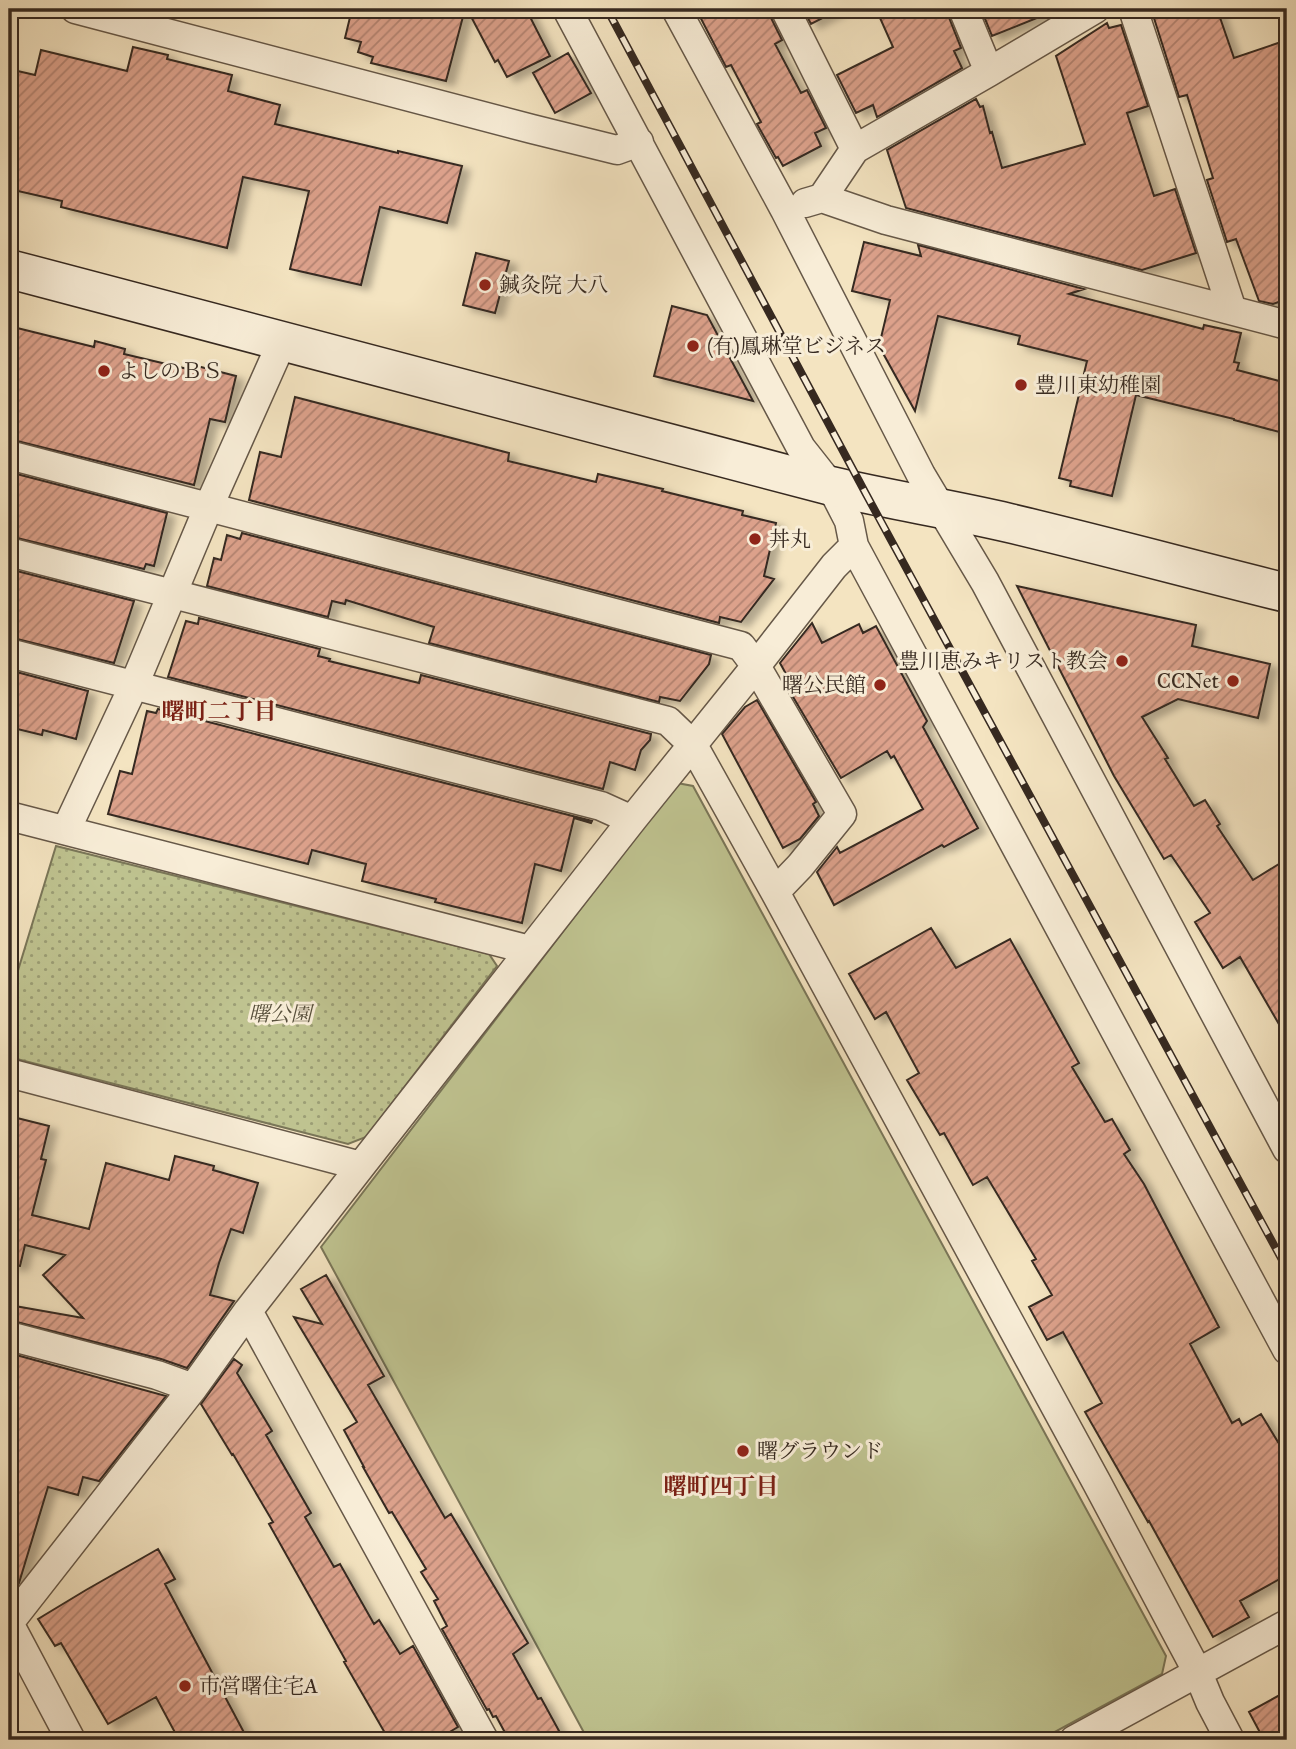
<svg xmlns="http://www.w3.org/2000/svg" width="1296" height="1749" font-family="'IM FELL Great Primer','Noto Serif JP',serif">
<defs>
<pattern id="park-dots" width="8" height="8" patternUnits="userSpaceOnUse" patternTransform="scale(1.75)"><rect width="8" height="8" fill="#bfc390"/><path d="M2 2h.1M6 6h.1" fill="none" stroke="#9c9e75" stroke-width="1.8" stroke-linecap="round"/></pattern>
<pattern id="building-hatch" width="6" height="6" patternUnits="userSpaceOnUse" patternTransform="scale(1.75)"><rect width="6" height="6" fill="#dca18b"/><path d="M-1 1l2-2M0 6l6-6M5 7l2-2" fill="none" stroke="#b38371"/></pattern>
<filter id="shadow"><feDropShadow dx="8" dy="4.5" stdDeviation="3.5" flood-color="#0004"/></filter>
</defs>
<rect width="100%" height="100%" fill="#f4e4c1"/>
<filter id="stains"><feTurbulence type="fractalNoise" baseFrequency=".00286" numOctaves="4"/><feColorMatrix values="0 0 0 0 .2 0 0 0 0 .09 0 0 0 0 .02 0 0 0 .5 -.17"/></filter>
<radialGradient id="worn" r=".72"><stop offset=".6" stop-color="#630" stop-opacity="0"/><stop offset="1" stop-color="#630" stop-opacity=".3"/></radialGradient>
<path fill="url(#park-dots)" stroke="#7a7658" stroke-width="2" d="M56,846L489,954L497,966L366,1137L348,1144L9,1057V1000Z"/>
<path fill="#bfc390" stroke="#7a7658" stroke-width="2" d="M677,783L693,786L1166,1656L1162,1674L1040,1740H588L321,1247Z"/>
<path fill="url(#building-hatch)" stroke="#362920" stroke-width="2" filter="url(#shadow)" d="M352,9H465L446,81L371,63L373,57L358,52L361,42L345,38Z
M467,9H526L550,56L507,77L498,60L495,62Z
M696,9H768L770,16L782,40L775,44L801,93L807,90L826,128L815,133L821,146L783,166L778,157L776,158L757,124L761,122L731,65L726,67Z
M803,9H840L811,24Z
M876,9H947L948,15L961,48L954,51L962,68L877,117L873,105L856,113L837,75L893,47Z
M981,9H1056L1057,10L992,36Z
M1174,9H1217L1234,58L1287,40V299L1273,304L1259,301L1236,239L1227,242L1207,180L1213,178L1187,95L1179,97L1153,15Z
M1107,23L1109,28L1121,25L1148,106L1127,113L1154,196L1175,189L1196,253L1142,270L906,208L887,150L976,99L980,107L983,106L990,133L992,132L1002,168L1085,144L1056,56Z
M133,47L168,55L167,59L232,75L228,91L280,105L275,124L398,153V151L462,166L447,223L380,207L361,285L290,269L309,191L243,177L227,248L61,207L62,201L9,189V69L35,75L41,50L127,71Z
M568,53L591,93L555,113L533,73Z
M864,242L921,256L918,245L1084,289L1069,294L1203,329L1204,325L1241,333L1234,362L1239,363L1237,370L1287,383V434L1234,420V419L1136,395L1112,496L1070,486L1071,481L1059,478L1087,361L1018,344L1020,336L938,316L915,411L879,346L890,300L852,291Z
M476,253L509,261L495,313L463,305Z
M672,306L707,315L753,401L654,376Z
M9,326L94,347L95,341L125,349L124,354L196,371L197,366L236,376L225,422L210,419L194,485L9,439Z
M295,397L509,453L508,461L596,482L598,474L663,489L662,491L743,511L742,515L776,523L764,576L774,579L741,622L720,617L719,623L249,500L260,452L281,457Z
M9,472L167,513L154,566L146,564L144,569L9,536Z
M242,533L711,655L709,664L680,701L660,697L659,702L429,643L434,627L346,600L345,604L332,601L328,617L207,586L214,558L221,560L227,535L240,539Z
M9,569L134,601L114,663L9,637Z
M1017,586L1196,625L1192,646L1270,664L1258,718L1178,699L1142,717L1168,758L1165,759L1194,806L1205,800L1220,824L1217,826L1253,880L1287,859V1038L1240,957L1223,968L1195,922L1210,913L1171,855L1164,859L1114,776Z
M199,618L320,649L318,656L330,659L329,661L419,683L421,675L651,734L650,740L641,750L635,770L610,762L603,789L168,677L186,621L198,624Z
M812,623L822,643L859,624L863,633L876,626L927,721L923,727L978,828L944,847L942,845L834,905L817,872L837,847L840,853L923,809L894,756L891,758L887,751L841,778L786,685L791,683L780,663Z
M9,670L88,691L76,739L43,730L42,735L9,727Z
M757,700L816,802L813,804L819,816L800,839L783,848L722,734L745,707Z
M158,709L592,821L591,823L574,818L561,871L535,864L522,923L435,902L436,899L362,881L366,864L312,850L308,864L108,814L120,771L132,774L147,711L156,713Z
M931,928L956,968L1010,939L1079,1063L1072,1067L1105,1122L1112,1119L1130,1150L1124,1154L1144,1184L1219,1327L1190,1344L1232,1423L1239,1419L1242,1425L1261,1414L1278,1442L1287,1436V1575L1240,1601L1249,1617L1213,1637L1149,1521L1148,1522L1085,1412L1102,1403L1063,1332L1047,1340L1029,1307L1052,1295L1032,1261L1036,1259L987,1177L973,1185L944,1133L940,1135L907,1080L919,1073L886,1012L875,1019L849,974Z
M9,1116L49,1126L41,1159L46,1160L32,1215L89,1229L106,1163L169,1180L175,1156L214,1166L213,1170L258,1183L243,1233L231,1229L219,1263L210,1295L234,1301L187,1368L161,1359L9,1320V1305L83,1318L43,1275L65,1255L25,1245L20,1266L9,1265Z
M326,1275L384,1376L368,1385L445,1518L451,1514L528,1643L513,1654L538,1699L541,1698L564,1740H509L496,1716L493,1717L489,1709L487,1710L442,1629L447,1626L434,1601L438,1599L421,1572L426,1569L392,1512L389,1513L363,1467H364L344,1430L357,1422L294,1317L322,1324L301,1289Z
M9,1353L166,1396L99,1481L83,1477L78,1495L48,1487L19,1583L12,1592H9Z
M234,1359L242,1365L237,1373L272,1431L266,1435L311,1513L305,1517L334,1567L340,1564L374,1624L379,1620L400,1654L413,1646L458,1727L436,1740H389L344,1662L346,1661L269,1524L273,1522L233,1454L232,1455L201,1404Z
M158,1549L175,1579L165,1584L248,1740H179L156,1697L108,1724L61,1643L55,1646L38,1619L86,1590Z
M1287,1691V1740H1264L1249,1712Z"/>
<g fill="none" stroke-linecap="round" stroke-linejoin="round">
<defs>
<path id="street" d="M75,9L532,129L617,150L639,142
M567,9L801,448L831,486L849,521L854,546L1287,1350
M676,9L785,210L921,475L985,582L1287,1149
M785,9L855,149
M963,9L989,72
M1133,9L1232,310
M822,198L886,220L1287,325
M805,203L822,198L855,149L989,72L1095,9
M9,455L741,646L756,666L842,814L800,866L775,892
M9,552L668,721L693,745L775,892L1097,1483L1198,1673L1210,1702L1230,1740
M9,653L601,806L632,820
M9,816L530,950
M66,830L134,685L209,506L282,342
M9,1073L361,1166
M248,1311L484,1740
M9,1336L157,1375L193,1388
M9,1623L193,1388L248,1311L361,1166L632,820L756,666L834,566L854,546
M9,1623L71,1740
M1074,1740L1287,1624"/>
<path id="secondary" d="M9,269L831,486C890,500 950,509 1009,523C1102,545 1194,570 1287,593"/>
</defs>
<use href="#street" stroke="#665848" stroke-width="31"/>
<use href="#secondary" stroke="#362920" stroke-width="41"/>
<use href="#street" stroke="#f8edd7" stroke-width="28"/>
<use href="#secondary" stroke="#f8edd7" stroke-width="38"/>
<defs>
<path id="rail" d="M607,9L866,494L1287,1269"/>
</defs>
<use href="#rail" stroke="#362920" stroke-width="8"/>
<use href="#rail" stroke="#f8edd7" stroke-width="5" stroke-dasharray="16" stroke-linecap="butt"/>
</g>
<g fill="#8f2418" stroke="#f8edd7" stroke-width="2.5">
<circle cx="485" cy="285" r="7"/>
<circle cx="693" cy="346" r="7"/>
<circle cx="104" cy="371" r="7"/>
<circle cx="1021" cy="385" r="7"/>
<circle cx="755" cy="539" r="7"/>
<circle cx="1122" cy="661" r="7"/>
<circle cx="1233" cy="681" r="7"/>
<circle cx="880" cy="685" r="7"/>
<circle cx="743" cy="1451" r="7"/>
<circle cx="185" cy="1686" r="7"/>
</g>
<g text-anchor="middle" stroke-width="6" stroke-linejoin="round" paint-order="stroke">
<g font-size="21" fill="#362920" stroke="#f8edd7" text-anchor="start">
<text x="499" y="292">鍼灸院 大八</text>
<text x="707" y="353">(有)鳳琳堂ビジネス</text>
<text x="118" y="378">よしのＢＳ</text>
<text x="1035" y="392">豊川東幼稚園</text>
<text x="769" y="546">丼丸</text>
<text x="1108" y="668" text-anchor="end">豊川恵みキリスト教会</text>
<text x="1219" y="688" text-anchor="end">CCNet</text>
<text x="866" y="692" text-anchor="end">曙公民館</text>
<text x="757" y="1458">曙グラウンド</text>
<text x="199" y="1693">市営曙住宅A</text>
</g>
<g font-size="21" font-style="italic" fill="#58503c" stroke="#f8edd7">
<text x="280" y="1021">曙公園</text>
</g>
<g font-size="23" font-weight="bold" fill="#7a1f14" stroke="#f8edd7">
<text x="219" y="719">曙町二丁目</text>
<text x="721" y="1494">曙町四丁目</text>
</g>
</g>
<rect width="1296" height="1749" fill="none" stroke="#f4e4c1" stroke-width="35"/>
<rect x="10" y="10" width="1275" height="1728" fill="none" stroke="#362920" stroke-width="3.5"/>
<rect x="18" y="18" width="1261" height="1714" fill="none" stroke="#362920" stroke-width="2"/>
<rect width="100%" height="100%" filter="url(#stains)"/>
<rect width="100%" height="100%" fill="url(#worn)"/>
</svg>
